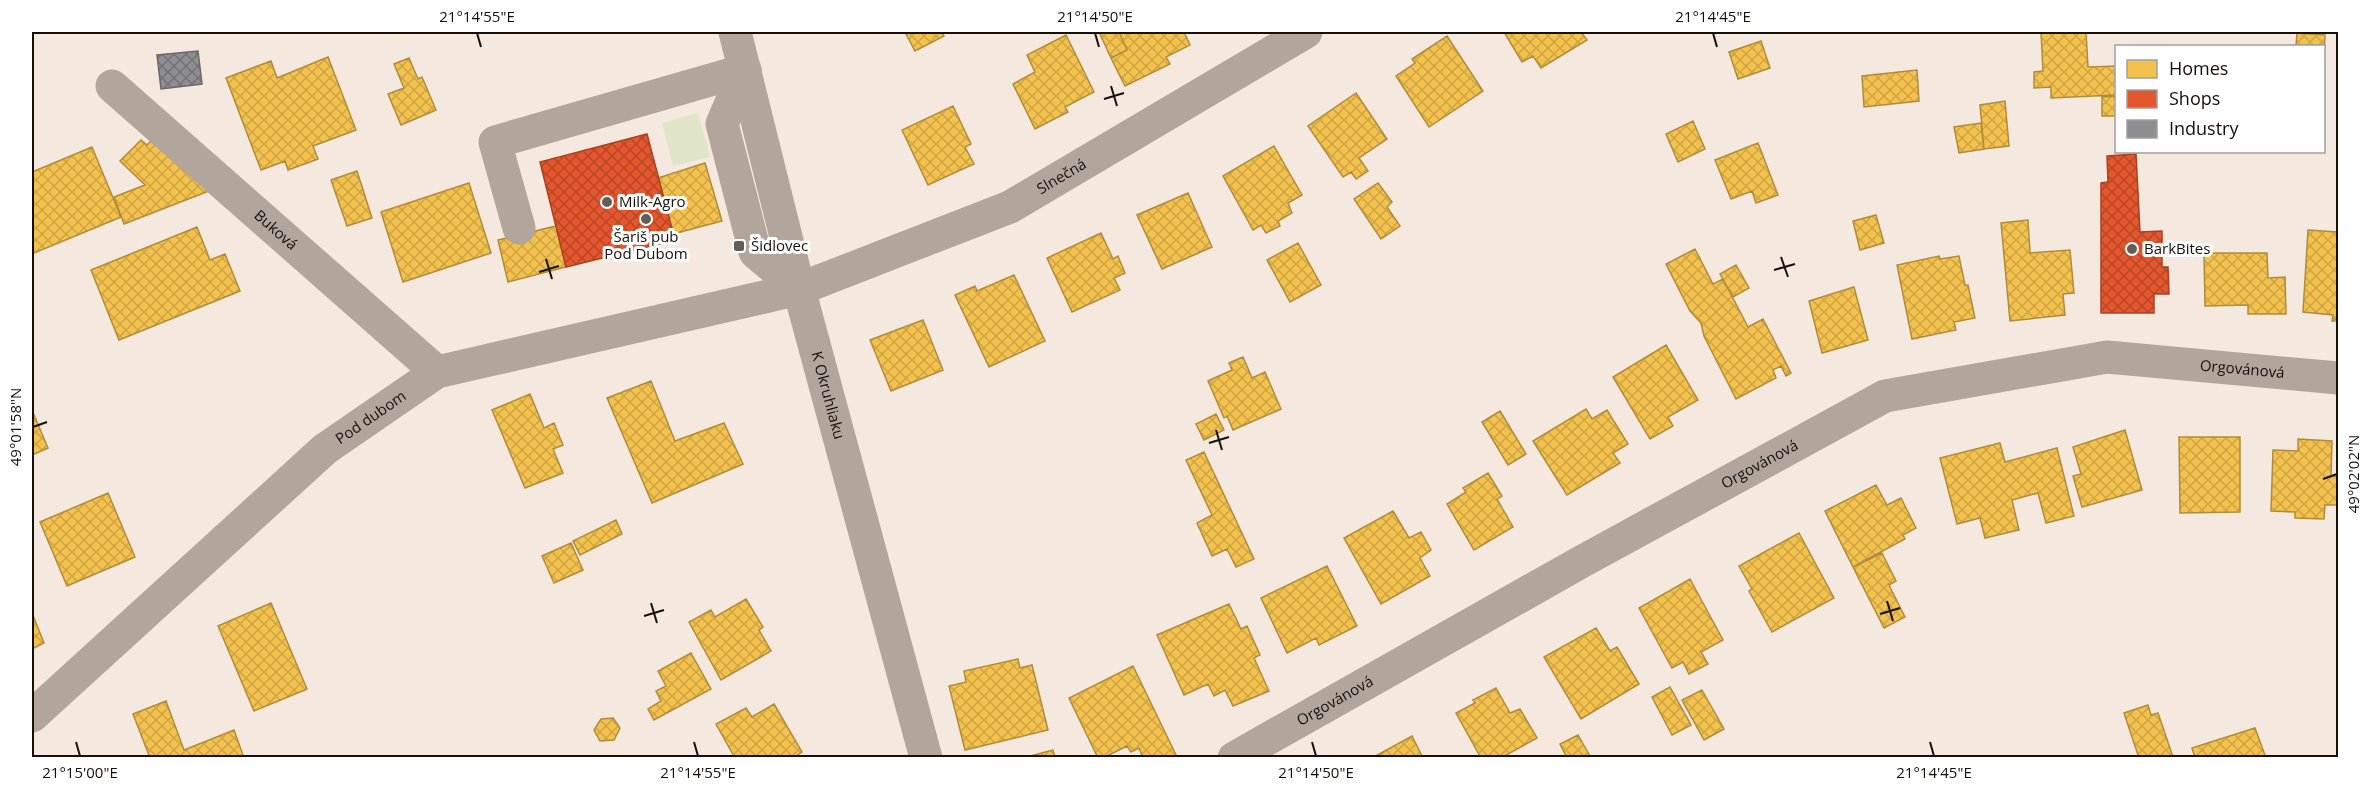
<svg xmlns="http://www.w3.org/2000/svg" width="2370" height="789" font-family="'Open Sans',sans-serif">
<defs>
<pattern id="homes-cross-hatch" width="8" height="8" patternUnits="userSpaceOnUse" patternTransform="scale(1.5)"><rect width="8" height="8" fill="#f2c14e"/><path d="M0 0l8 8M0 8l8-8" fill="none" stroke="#cfa543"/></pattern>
<pattern id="shops-cross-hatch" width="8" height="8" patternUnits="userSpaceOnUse" patternTransform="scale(1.5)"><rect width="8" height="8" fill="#e4572e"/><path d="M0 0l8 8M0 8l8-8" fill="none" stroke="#b84725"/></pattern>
<pattern id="industry-cross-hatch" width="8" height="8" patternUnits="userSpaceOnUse" patternTransform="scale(1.5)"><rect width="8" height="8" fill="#8d8d92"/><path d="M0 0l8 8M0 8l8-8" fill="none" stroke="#727275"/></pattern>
</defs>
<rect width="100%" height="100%" fill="#f5e8df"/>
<path fill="#e1e5c8" d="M698,113L710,157L673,166L662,123Z"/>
<path fill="url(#homes-cross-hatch)" stroke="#b08c3a" stroke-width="1.5" d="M905,32H941L944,36L915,51Z
M1099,32H1119L1127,50L1111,58Z
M1119,32H1184L1190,45L1166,57L1170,64L1125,86L1111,58L1127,50Z
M1504,32H1581L1587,40L1541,68L1533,56L1522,62Z
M2041,32H2086L2088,67L2116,66V95L2051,98V87L2034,88V72L2043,71Z
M2297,33L2325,35L2324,58V46H2296Z
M1066,35L1094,92L1065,107L1068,112L1035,129L1013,84L1035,72L1027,55Z
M1447,36L1483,91L1429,127L1396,76L1415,63L1412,59Z
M1761,41L1770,68L1738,79L1729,52Z
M328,57L356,130L313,146L318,159L288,170L285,161L261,170L226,78L271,61L277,78Z
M409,58L418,79L422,77L436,110L401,125L388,94L404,88L394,64Z
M1917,70L1919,101L1864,107L1862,76Z
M1356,93L1387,139L1359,158L1368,171L1356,179L1351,172L1343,177L1308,126Z
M2116,96V116H2102V97Z
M2005,101L2009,146L1984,149L1980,105Z
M953,106L971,144L965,147L974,164L928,185L902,130Z
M1693,121L1705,149L1678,162L1666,134Z
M1981,123L1984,149L1959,153L1954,127Z
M154,138L209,191L124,224L114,197L145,185L120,161L141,140L147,145Z
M1758,143L1778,195L1756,203L1752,191L1731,199L1715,160Z
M1274,146L1302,195L1288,203L1292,213L1278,221L1280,226L1266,233L1261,225L1253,230L1223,176Z
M92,147L121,217L32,254V172Z
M705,163L722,221L673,234L658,178Z
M357,171L372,218L347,226L331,180Z
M469,183L491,253L403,282L381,212Z
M1378,183L1392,202L1387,207L1400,226L1381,239L1354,199Z
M1188,193L1212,247L1162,269L1137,215Z
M1876,215L1884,243L1860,250L1853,221Z
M2028,220L2030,253L2070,250L2074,293L2063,294L2065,315L2010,321L2001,223Z
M556,226L566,267L508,282L498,240Z
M197,227L210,260L225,254L240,291L119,340L91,270Z
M2308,230L2338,232V319H2335V321H2332L2333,315L2303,312Z
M1101,233L1113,259L1118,256L1125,273L1114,278L1120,290L1072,312L1047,258Z
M1298,243L1321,285L1290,302L1267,260Z
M1695,249L1713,284L1723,279L1748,327L1763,319L1791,373L1786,376L1781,366L1773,370L1776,378L1736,399L1704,336L1701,323L1690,311L1666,264Z
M2204,253H2267L2268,278L2285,277L2286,314H2248V305L2205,306Z
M1939,256L1940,259L1959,256L1965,285H1968L1975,318L1954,322L1956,330L1912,339L1897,265Z
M1736,265L1749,288L1733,297L1720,274Z
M1014,275L1045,341L989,367L955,295L975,286L977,291Z
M1854,287L1868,340L1822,353L1809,301Z
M923,320L943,370L891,391L870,340Z
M1666,345L1698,400L1668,417L1673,426L1650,439L1613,377Z
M1243,357L1252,378L1265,372L1281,409L1233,430L1227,416L1224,418L1208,381L1232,370L1229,363Z
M651,381L675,441L724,423L743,464L652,503L607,398Z
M530,394L544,428L554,423L563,445L553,449L563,473L525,488L492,410Z
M1586,409L1592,419L1607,410L1628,444L1613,453L1620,463L1567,495L1533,441Z
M32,410L48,448L32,455Z
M1500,411L1526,454L1508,465L1482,422Z
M1216,414L1224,430L1204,440L1196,424Z
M2125,430L2142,490L2082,507L2073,476L2081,474L2073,447Z
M2179,437H2240V512L2180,513Z
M2298,439L2332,441L2331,476L2338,477L2337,505H2325L2324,519L2295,518V512L2271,511L2273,450L2298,451Z
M2000,443L2005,462L2057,448L2074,516L2046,523L2038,493L2012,500L2019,530L1985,538L1980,518L1957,524L1940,458Z
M1204,452L1254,559L1236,567L1227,549L1212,556L1197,523L1212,515L1186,460Z
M1488,473L1502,496L1497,499L1513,527L1474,550L1447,504L1466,492L1463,488Z
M1876,485L1887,505L1901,498L1916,528L1903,535L1905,539L1853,567L1825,511Z
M108,493L135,557L67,586L40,522Z
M1393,511L1409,538L1421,532L1431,550L1420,558L1430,576L1381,604L1344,538Z
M616,520L622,534L580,555L573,541Z
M1799,533L1834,598L1772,632L1749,591L1752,589L1739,566Z
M571,543L583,570L554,583L542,556Z
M1882,553L1896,581L1889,585L1905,617L1884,628L1853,567Z
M1327,566L1357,626L1319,645L1316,638L1287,653L1261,598Z
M1690,579L1723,640L1701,652L1708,664L1689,674L1683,662L1672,668L1639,608Z
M746,599L763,627L759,630L771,651L721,680L689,622L711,610L715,617Z
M271,603L307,689L254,711L218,626Z
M1229,604L1241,629L1247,626L1260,655L1254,658L1269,691L1233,706L1225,690L1214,696L1208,684L1184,695L1157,635Z
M32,613L44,643L32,649Z
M1596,628L1610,651L1617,647L1639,684L1581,719L1544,657Z
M691,653L711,689L654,720L648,709L661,701L656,691L666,686L658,671Z
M1018,659L1020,668L1032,665L1048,730L965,750L949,686L966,682L964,671Z
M1133,666L1177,757L1143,758L1139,748L1131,752L1127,746L1103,758H1098L1069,698Z
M1670,687L1691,725L1672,735L1652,697Z
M1496,688L1510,713L1520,709L1537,738L1501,758H1481L1456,713L1475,703L1473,700Z
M1702,690L1724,729L1704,740L1682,700Z
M166,701L184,750L234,730L244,758H150L133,714Z
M774,704L802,752L793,758H735L716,724L746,708L752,717Z
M2148,705L2151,715L2158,713L2173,757L2139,758L2124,713Z
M613,718L620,728L614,740L600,741L594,730L601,719Z
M2255,728L2266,758H2195L2192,748Z
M1578,735L1591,758H1567L1560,744Z
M1412,736L1423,758H1372Z
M1053,750L1055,758H1023Z"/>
<path fill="url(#shops-cross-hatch)" stroke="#a64223" stroke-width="1.5" d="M647,134L675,240L566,267L540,162Z
M2136,154L2140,232L2162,231V267H2168L2169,294H2154V313H2101V183L2108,182L2107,156Z"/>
<path fill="url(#industry-cross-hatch)" stroke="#6a6869" stroke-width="1.5" d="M198,51L202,84L161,89L157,55Z"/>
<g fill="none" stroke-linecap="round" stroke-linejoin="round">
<g stroke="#b2a59c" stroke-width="33">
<path id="s1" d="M735,32L799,289L926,758"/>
<path d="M745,70L722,124L755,252L799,289"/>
<path id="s2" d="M112,86L437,372"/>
<path d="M519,228L495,142L745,70"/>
<path id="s3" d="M32,716L325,449L437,372L799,289L1010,207L1306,32"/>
<path id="s4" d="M1234,758L1581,562L1885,396L2107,357L2338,378"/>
</g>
</g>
<path fill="none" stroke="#17100a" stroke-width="2" d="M477,33L481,47M1095,33L1099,47M1713,33L1717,47M1111,86L1117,106M1104,99L1124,93M1781,257L1788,277M546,259L552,279M1774,270L1795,264M539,272L559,266M33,427L47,422M1216,430L1222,450M1209,443L1229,437M2323,479L2337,474M1887,601L1893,621M651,603L657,623M1880,614L1900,608M644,616L664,610M76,742L80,756M694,742L698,756M1312,742L1316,756M1930,742L1934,756"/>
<g fill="#655c55" stroke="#fff" stroke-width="2">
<circle cx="607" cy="202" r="6"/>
<circle cx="646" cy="219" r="6"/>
<rect x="733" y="240" width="12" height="12" rx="3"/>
<circle cx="2132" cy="249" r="6"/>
</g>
<g text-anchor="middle" stroke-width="6" stroke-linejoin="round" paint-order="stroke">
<g font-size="15" fill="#17100a" stroke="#fff">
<text dy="5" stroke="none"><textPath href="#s3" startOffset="1190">Slnečná</textPath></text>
<text dy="5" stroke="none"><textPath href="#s2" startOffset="218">Buková</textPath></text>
<text dy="5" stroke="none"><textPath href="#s4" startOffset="1106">Orgovánová</textPath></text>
<text dy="5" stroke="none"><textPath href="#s1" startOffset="375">K Okruhliaku</textPath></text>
<text dy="5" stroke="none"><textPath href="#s3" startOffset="452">Pod dubom</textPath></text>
<text dy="5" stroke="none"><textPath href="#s4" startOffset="602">Orgovánová</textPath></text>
<text dy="5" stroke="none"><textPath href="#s4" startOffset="116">Orgovánová</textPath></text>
</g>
<g font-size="15" fill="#17100a" stroke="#fff" text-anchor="start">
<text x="619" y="207">Milk-Agro</text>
<text x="646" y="242" text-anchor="middle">Šariš pub<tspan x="646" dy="17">Pod Dubom</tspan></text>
<text x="751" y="251">Šidlovec</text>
<text x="2144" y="254">BarkBites</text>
</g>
</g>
<rect width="2370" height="789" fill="none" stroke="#ffffff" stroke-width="66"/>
<rect x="2115" y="45" width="210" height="108" fill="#ffffff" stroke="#a29f9d" stroke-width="1.5"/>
<rect x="2127" y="60" width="30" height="18" fill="#f2c14e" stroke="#a29f9d" stroke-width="1.5"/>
<text x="2169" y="75" font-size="18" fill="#17100a">Homes</text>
<rect x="2127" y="90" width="30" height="18" fill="#e4572e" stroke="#a29f9d" stroke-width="1.5"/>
<text x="2169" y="105" font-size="18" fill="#17100a">Shops</text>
<rect x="2127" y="120" width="30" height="18" fill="#8d8d92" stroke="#a29f9d" stroke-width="1.5"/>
<text x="2169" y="135" font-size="18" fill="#17100a">Industry</text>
<rect x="33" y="33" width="2304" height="723" fill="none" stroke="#17100a" stroke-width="2"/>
<g font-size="15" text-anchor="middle" fill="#17100a">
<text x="477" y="22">21°14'55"E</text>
<text x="1095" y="22">21°14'50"E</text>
<text x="1713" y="22">21°14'45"E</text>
<text transform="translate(16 427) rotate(-90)" y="5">49°01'58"N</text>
<text transform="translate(2354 474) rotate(-90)" y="5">49°02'02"N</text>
<text x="80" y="778">21°15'00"E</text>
<text x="698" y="778">21°14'55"E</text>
<text x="1316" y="778">21°14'50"E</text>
<text x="1934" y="778">21°14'45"E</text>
</g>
</svg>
